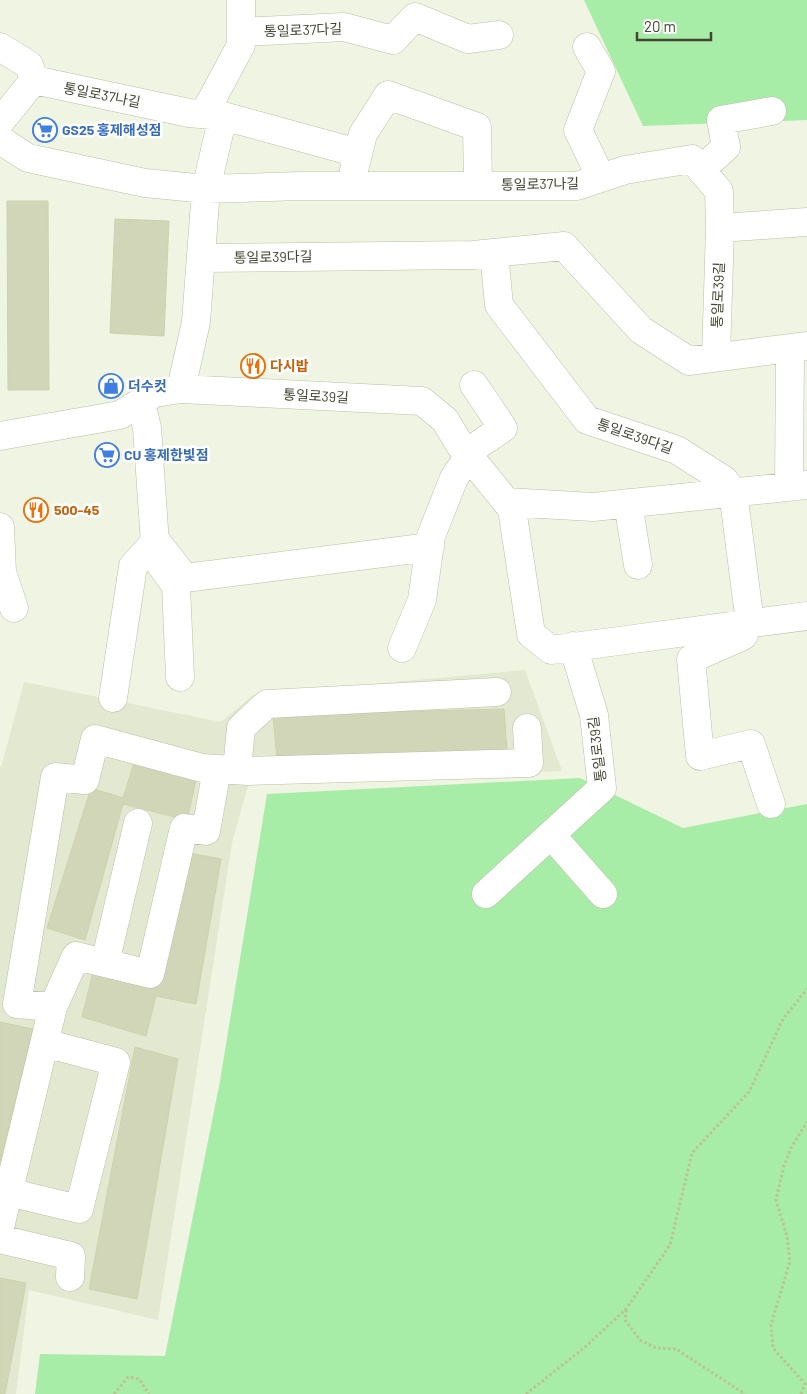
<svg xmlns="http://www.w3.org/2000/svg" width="807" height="1394" font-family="Barlow,'Noto Sans KR',sans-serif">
<rect width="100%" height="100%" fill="#f0f4e3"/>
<path fill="#e3e8d1" d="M525,670L562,771L249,782L232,843L158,1320L29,1290L16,1394H0V767L2,764L24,682L221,722L253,695Z"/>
<path fill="#a7eda7" d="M584,0H807V120L643,126Z
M580,778L683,828L807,804V1394H35L40,1354L165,1356L220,1081L267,794Z"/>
<path fill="#d2d6b8" stroke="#ccd2aa" d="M7,201H48L49,390H8Z
M115,219L169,221L164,336L110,333Z
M504,709L507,751L277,759L273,715Z
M135,760L197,776L187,820L123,804L85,940L47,928L91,788L123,798Z
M184,852L221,859L196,1004L156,996L146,1036L82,1017L93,973L155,988Z
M0,1022L33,1029L0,1162Z
M135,1047L178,1059L137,1299L89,1289Z
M0,1278L26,1283L5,1394H0Z"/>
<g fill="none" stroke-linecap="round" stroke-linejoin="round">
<defs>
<path id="minor" d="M241,32L344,27L393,40L415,17L468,39L499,35
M0,47L29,65L34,80
M587,47L601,71L578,130L601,178
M204,114L241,45V0
M0,122L34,80L189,113L223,116L358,153
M0,140L28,158L145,183L206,189L300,186H577L625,170L692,159L719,191L720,228L716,357
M354,170L363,134L388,95L477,127L478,185
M701,170L726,147L721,120L772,111
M720,228L807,222
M494,253L499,305L587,420L677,450L724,480L733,492L750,623L743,636L691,659L700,756L751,744L771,804
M202,258L473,255L564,246L641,330L689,361L807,346
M181,389L196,322L206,189L223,116
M141,402L147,428L156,558L176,586L180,677
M0,436L120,415L155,393L181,389L422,401L445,420L460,445L512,509L531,634L551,650L807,616
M789,486L790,348
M506,502L593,507L807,485
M628,503L638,565
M0,527L2,572L14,608
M156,541L185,578L430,547
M402,648L422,600L431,536L454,478L475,447L503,428L474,385
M113,698L133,566L156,541
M237,770L241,728L267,704L497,692
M551,835L603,894
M486,894L602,788L594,715L573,646
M105,963L138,823
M53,1007L76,956L150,974L184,828L206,831L217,769
M8,1192L79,1209L116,1062L45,1043
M0,1227L53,1007L17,1004L55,777L85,780L95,739L202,768L248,771L529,763L527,728
M0,1239L71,1256L70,1277"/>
</defs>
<use href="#minor" stroke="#bac0a5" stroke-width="29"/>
<path stroke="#bac395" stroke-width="3" stroke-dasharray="2.5 2.5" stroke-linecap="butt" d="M626,1310L625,1320L640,1340L656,1348L676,1349L745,1394
M114,1394L128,1377L139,1379L149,1394
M526,1394L585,1347L626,1309L670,1245L692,1153L749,1092L783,1019L807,989
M801,1394L805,1384L773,1348L771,1325L790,1261L787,1236L776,1200L784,1166L791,1148L807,1122"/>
<use href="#minor" stroke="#fff" stroke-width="28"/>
</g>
<defs>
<symbol id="supermarket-ring" viewBox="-11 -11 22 22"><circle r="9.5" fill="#fff" stroke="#3f7fe0" stroke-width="1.5"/><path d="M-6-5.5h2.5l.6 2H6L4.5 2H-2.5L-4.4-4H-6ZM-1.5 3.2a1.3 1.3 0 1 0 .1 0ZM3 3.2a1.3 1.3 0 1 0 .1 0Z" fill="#3f7fe0"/></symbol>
<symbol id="restaurant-ring" viewBox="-11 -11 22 22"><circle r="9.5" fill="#fff" stroke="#e8710a" stroke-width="1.5"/><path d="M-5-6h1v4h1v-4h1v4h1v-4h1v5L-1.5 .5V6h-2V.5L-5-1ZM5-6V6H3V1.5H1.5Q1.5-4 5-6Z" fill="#e8710a"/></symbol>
<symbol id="shop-ring" viewBox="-11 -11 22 22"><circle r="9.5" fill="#fff" stroke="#3f7fe0" stroke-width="1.5"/><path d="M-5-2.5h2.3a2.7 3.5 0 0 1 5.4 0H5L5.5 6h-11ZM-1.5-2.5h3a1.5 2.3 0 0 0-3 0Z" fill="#3f7fe0"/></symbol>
</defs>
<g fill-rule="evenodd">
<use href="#supermarket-ring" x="31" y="116" width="28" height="28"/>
<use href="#restaurant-ring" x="239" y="352" width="28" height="28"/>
<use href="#shop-ring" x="97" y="372" width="28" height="28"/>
<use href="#supermarket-ring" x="93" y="441" width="28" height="28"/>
<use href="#restaurant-ring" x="22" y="496" width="28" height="28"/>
</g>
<g text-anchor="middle" stroke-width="5" stroke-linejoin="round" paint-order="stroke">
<g font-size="14" fill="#434633" stroke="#fff">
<text transform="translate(303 30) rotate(-2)" y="5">통일로37다길</text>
<text transform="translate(102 95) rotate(11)" y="5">통일로37나길</text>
<text transform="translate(540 184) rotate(-1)" y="5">통일로37나길</text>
<text transform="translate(273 257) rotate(-1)" y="5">통일로39다길</text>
<text transform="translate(718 295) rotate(-88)" y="5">통일로39길</text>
<text transform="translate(316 396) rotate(3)" y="5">통일로39길</text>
<text transform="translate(635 436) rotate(19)" y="5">통일로39다길</text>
<text transform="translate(597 749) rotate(-97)" y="5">통일로39길</text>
</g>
<g font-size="14" font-weight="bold" fill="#366cbe" stroke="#fff" text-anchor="start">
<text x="62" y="135">GS25 홍제해성점</text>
<text x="128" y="391">더수컷</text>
<text x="124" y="460">CU 홍제한빛점</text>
</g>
<g font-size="14" font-weight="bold" fill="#c56008" stroke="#fff" text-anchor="start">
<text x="270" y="371">다시밥</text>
<text x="54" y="515">500-45</text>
</g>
</g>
<path d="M637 32v8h74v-8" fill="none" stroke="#434633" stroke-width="2.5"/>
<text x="644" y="32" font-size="15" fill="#434633" stroke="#ffffff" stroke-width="4" paint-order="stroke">20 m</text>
</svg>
